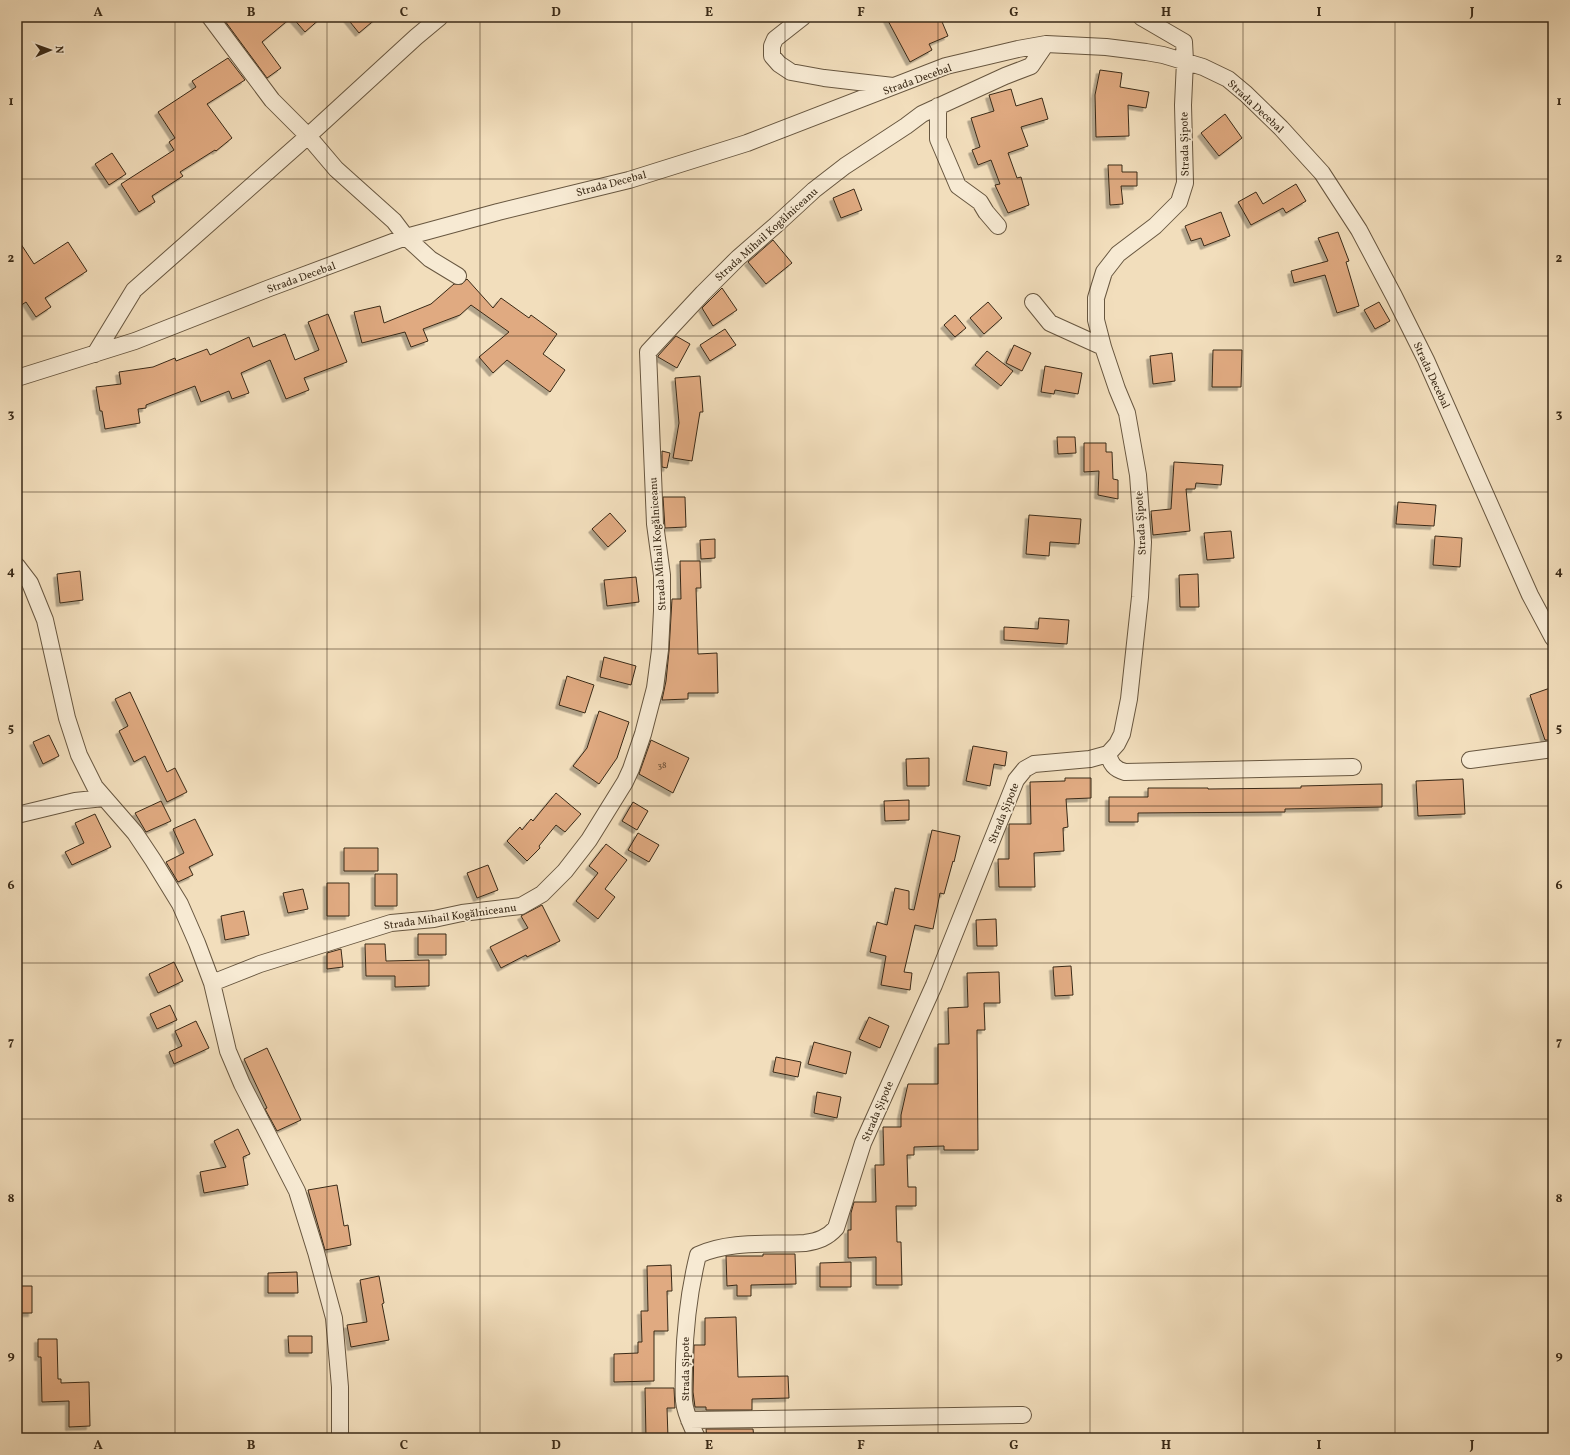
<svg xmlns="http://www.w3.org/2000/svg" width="1570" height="1455" font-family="Vollkorn,serif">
<defs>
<filter id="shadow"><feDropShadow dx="-3.5" dy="3.5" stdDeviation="0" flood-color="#0004"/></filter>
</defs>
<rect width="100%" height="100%" fill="#f2debc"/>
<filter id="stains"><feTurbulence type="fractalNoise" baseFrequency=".005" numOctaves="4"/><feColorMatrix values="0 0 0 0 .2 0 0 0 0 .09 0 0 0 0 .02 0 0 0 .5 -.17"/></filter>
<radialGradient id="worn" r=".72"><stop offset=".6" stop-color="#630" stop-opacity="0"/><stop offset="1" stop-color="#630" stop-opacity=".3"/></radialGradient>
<path fill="#e0aa81" stroke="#3a2a17" filter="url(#shadow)" d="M222,17H322L305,32L292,17L262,42L281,68L267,78Z
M346,17H378L359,33Z
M886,17H940L948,36L929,44L932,50L910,62Z
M228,58L245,80L207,104L232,138L216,151L215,150L180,172L183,176L152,196L155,202L139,212L121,184L174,150L169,142L175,138L158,112L196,87L192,81Z
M1100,70L1122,73L1120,87L1149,92L1146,108L1128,105L1129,136L1096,137L1095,95Z
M1011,89L1016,106L1042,98L1048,119L1021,127L1028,146L1008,153L1017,178L1021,177L1029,205L1008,213L995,185L1000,184L991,160L978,165L972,150L980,147L971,118L994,111L989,95Z
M1225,114L1242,138L1219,156L1201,133Z
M112,153L126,174L109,185L95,164Z
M1108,165H1122V172H1137V186H1121L1123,204L1110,205Z
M1296,184L1306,201L1286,213L1283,208L1251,225L1238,202L1256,192L1263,204Z
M854,189L862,210L841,218L833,198Z
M1221,212L1230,236L1204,246L1201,238L1191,241L1185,226Z
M1338,232L1349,261L1346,262L1359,306L1337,313L1325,275L1294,283L1291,271L1328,261L1318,238Z
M17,238L34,264L68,242L87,271L45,298L51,307L36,317L26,302L17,308Z
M773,240L792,263L766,284L748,262Z
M467,279L493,308L501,298L529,318L531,315L557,334L543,354L565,370L550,392L507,360L493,373L479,357L509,332L471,305L460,315L423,329L428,341L411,347L405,332L362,343L354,312L380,306L384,323L431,304L454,284H462Z
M722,288L737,310L713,326L702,308Z
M988,302L1002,318L984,334L970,318Z
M1379,302L1390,321L1375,329L1364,310Z
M328,314L347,362L304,378L309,390L286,399L270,360L241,373L249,393L232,399L229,391L201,402L195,386L146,405V408L138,409L140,423L105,429L102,411H100L96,387L121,384L119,372L153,367L175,358L176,361L207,349L210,355L249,337L253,347L285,334L295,360L319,350L308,322Z
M955,315L966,328L955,337L944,325Z
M725,329L736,345L710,361L700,345Z
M676,336L690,344L677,368L658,357V356Z
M1014,345L1031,353L1022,371L1006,363Z
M1213,350H1242L1241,387H1212Z
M987,351L1013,371L1001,386L975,365Z
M1172,353L1175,381L1153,384L1150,356Z
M1045,366L1082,373L1078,394L1055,390L1054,394L1041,392Z
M700,376L703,412H700L692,461L673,458L679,423L675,378Z
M1057,437H1075L1076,453L1058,454Z
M1084,443H1106V452H1112L1113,479L1118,480V499L1098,495L1099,471L1084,472Z
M662,451L670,453L667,468L662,467Z
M1174,462L1223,465L1221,485L1196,483L1195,489H1186L1190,531L1153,535L1151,511L1171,509Z
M663,497H685L686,527L665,528Z
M1398,502L1436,505L1434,526L1396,524Z
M610,513L626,531L608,547L592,529Z
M1029,515L1081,519L1079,544L1050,542L1049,556L1026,554Z
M1231,531L1234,558L1207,560L1204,533Z
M1435,536L1462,538L1460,567L1433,565Z
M715,539V558L701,559L700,540Z
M680,561H700L701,588H696L698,654L717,653L718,693H688V699L662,700L666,681L669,651L672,599H681Z
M80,571L83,600L60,603L57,574Z
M1198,574L1199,607H1180L1179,575Z
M636,577L639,602L607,606L604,580Z
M1039,618L1069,620L1067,644L1004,640V627L1038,629Z
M604,657L636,666L631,685L600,677Z
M567,676L594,685L585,713L559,705Z
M1553,687V740H1545L1530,695Z
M130,692L167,772L175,768L187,792L167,802L145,756L134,762L119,731L128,726L115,699Z
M599,711L629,722L617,758L599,784L573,766L587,748Z
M49,735L59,756L43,764L33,742Z
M651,740L689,758L673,793L639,774Z
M973,746L1007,752L1005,766L994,764L990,786L966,781Z
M929,758V786H907L906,759Z
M1065,778H1091V798L1066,799L1068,827L1063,828L1064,851L1034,853L1035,887H999L998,859H1009V824H1031L1030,782L1065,781Z
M1463,779L1465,814L1418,816L1416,781Z
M1382,784V807L1285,809V812L1138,813V822H1109V797H1148V788H1208V789L1301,788V786Z
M556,793L581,814L565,832L556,825L539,846L540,848L527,861L507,841L520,827L522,830L531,819L533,821Z
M909,800V820L885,821L884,801Z
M161,801L171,821L146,832L135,813Z
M633,802L648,811L637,830L622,821Z
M95,814L111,847L72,865L65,852L84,843L75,823Z
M195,819L213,855L189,867L193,875L178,882L166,862L184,853L173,829Z
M932,830L960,836L954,862L953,861L944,894L940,893L933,929L915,925L904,972L912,973L910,990L881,985L886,956L870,952L877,922L887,925L895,888L909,891V909L914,910Z
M638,833L659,845L649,862L628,850Z
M606,844L627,860L605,889L615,897L598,919L576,901L598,873L589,866Z
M344,848H378V871H344Z
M488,865L498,890L477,898L467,873Z
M375,874H397V906H375Z
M327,883H349V916H327Z
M303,889L308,909L288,913L283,893Z
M542,905L560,941L527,957L526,955L501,968L490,947L528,928L521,916Z
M244,911L249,935L225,940L221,916Z
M996,919L997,946H977L976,920Z
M418,934H446V955H418Z
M365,944H385L386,961L429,960V986L395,987V976H366Z
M341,949L343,967L327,969V953Z
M174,962L183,981L158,993L149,974Z
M1071,966L1073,995L1055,996L1053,967Z
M999,972L1000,1003H984L985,1030H977L978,1150H944V1146L914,1147V1155H907L908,1187H916V1206H896L897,1242H901L902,1285H876V1257L848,1258V1230H851V1213L854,1202H876L875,1165H884L883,1127H901V1115L908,1084H938V1044H949L948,1008L968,1007L967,973Z
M170,1005L177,1020L157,1029L150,1014Z
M869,1017L889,1026L880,1048L859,1039Z
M196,1021L209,1048L174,1064L169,1052L182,1046L175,1031Z
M814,1042L851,1052L846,1074L808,1064Z
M267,1048L301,1120L277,1131L265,1109L267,1108L244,1059Z
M776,1057L801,1062L798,1077L773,1072Z
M817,1092L841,1097L837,1118L814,1113Z
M238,1129L250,1154L243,1157L248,1185L204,1193L200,1172L226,1167L214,1141Z
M337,1185L344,1226L348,1225L351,1245L325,1250L308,1190Z
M763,1254H795L796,1284L751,1285V1296H737V1285L727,1286L726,1256H763Z
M851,1262V1287H820V1263Z
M671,1265L672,1291H667L668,1331H654V1381L614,1382V1354L638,1353V1342H642L641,1311H648L647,1266Z
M297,1272L298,1293H268V1273Z
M379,1276L384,1303L382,1304L389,1340L351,1347L347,1325L367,1322L360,1280Z
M17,1286H32V1313H17Z
M736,1317L738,1377L788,1376L789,1398L752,1399V1410H706V1407H695L693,1392L694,1345H705V1318Z
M288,1336H312V1353H289Z
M38,1339H57L58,1379H61V1383L89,1382L90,1426L69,1427V1401L42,1402L41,1357H38Z
M645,1388H674L675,1408H667L668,1438H646Z
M706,1429H753L754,1438H707Z"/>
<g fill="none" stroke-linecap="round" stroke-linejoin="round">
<defs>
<path id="minor" d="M210,17L272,100L308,136L336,169L394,221L406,237L430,259L458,276
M803,17L775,39L772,46V56L779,64L791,72L824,78L893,86
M938,106V139L958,186L980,202L986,212L998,226
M1033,302L1050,323L1103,347
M95,354L134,290L308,136L416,37L440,17
M17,378L135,341L267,289L406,237L498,212L629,180L747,143L946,66L1018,49L1046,44L1106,47L1146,52L1163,55L1203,67L1228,79L1246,94L1281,128L1322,173L1359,230L1394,296L1426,360L1530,595L1553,638
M17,566L30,583L45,620L67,718L79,755L95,787L135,833L153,860L180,904L197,943L212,983
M1108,754C1111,764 1114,769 1125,772L1353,767
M1470,760L1553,749
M17,815L75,801L104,798
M689,1420L1023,1415
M340,1438V1387L334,1318L316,1252L297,1191L242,1084L228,1051L212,983L260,964L391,923L434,919L462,913L521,906L542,894L565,871L589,840L625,782L631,769L643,734L655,688L660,650L662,611V575L655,524L648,352L703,293L738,258L776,225L814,190L845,166L906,126L922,114L1005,76L1031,66L1046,44
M697,1438C692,1426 685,1414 684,1401C683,1389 684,1376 684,1364C685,1327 689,1291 698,1255C730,1240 770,1245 805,1243C818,1241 827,1238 836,1228L863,1143L934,985L1016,780L1025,769L1034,764L1090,759L1108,754L1117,744L1122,734L1129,699L1140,597L1143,542L1138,475L1127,413L1117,389L1103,347L1096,320V298L1104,272L1118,254L1155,226L1179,202L1185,183L1183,105L1185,61L1184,42L1141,17"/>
</defs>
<use href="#minor" stroke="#685740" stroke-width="18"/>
<use href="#minor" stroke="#f7ead3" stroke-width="16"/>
</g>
<path fill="none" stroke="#3a2a17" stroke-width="1" stroke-opacity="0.55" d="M175,17V1438M327,17V1438M480,17V1438M632,17V1438M785,17V1438M938,17V1438M1090,17V1438M1243,17V1438M1395,17V1438M17,179H1553M17,336H1553M17,492H1553M17,649H1553M17,806H1553M17,963H1553M17,1119H1553M17,1276H1553"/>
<g text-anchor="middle" stroke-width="3.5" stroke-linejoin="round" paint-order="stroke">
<g font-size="9" fill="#644a32">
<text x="662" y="768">38</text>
</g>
<g font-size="11" fill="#3a2a17" stroke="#f7ead3">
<text transform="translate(917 79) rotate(-20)" y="4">Strada Decebal</text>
<text transform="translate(1256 106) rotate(43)" y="4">Strada Decebal</text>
<text transform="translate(1184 144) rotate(-91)" y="4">Strada Șipote</text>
<text transform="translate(611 183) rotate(-15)" y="4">Strada Decebal</text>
<text transform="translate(766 234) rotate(-42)" y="4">Strada Mihail Kogălniceanu</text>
<text transform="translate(301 277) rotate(-20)" y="4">Strada Decebal</text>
<text transform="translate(1432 375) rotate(65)" y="4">Strada Decebal</text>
<text transform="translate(1140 523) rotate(-93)" y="4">Strada Șipote</text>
<text transform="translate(657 544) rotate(-94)" y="4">Strada Mihail Kogălniceanu</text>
<text transform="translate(1003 813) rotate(-68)" y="4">Strada Șipote</text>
<text transform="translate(450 916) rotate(-8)" y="4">Strada Mihail Kogălniceanu</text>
<text transform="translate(877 1111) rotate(-67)" y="4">Strada Șipote</text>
<text transform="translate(685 1369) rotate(-90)" y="4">Strada Șipote</text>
</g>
</g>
<rect width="1570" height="1455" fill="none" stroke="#f2debc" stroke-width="44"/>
<g transform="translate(50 50) rotate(88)" stroke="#f7ead3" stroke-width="3" paint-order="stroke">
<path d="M0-3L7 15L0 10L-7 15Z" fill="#3a2a17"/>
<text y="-6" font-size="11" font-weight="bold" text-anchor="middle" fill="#3a2a17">N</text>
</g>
<rect x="22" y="22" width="1526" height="1411" fill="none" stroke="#3a2a17" stroke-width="1.5"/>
<g font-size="13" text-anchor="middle" font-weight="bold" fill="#3a2a17">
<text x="98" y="16">A</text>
<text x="251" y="16">B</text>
<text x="404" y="16">C</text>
<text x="556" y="16">D</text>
<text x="709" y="16">E</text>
<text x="861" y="16">F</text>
<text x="1014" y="16">G</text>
<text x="1166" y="16">H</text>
<text x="1319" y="16">I</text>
<text x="1472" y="16">J</text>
<text x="11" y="105">1</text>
<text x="1559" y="105">1</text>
<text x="11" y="262">2</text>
<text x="1559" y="262">2</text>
<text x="11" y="418">3</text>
<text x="1559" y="418">3</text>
<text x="11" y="575">4</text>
<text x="1559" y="575">4</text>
<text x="11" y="732">5</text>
<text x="1559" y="732">5</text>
<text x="11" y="889">6</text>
<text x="1559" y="889">6</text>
<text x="11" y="1046">7</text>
<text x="1559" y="1046">7</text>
<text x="11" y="1202">8</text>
<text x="1559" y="1202">8</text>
<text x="11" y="1359">9</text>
<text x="1559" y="1359">9</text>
<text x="98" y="1449">A</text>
<text x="251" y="1449">B</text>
<text x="404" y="1449">C</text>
<text x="556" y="1449">D</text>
<text x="709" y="1449">E</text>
<text x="861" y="1449">F</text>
<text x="1014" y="1449">G</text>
<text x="1166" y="1449">H</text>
<text x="1319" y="1449">I</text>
<text x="1472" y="1449">J</text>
</g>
<rect width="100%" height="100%" filter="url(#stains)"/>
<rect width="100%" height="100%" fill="url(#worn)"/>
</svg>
